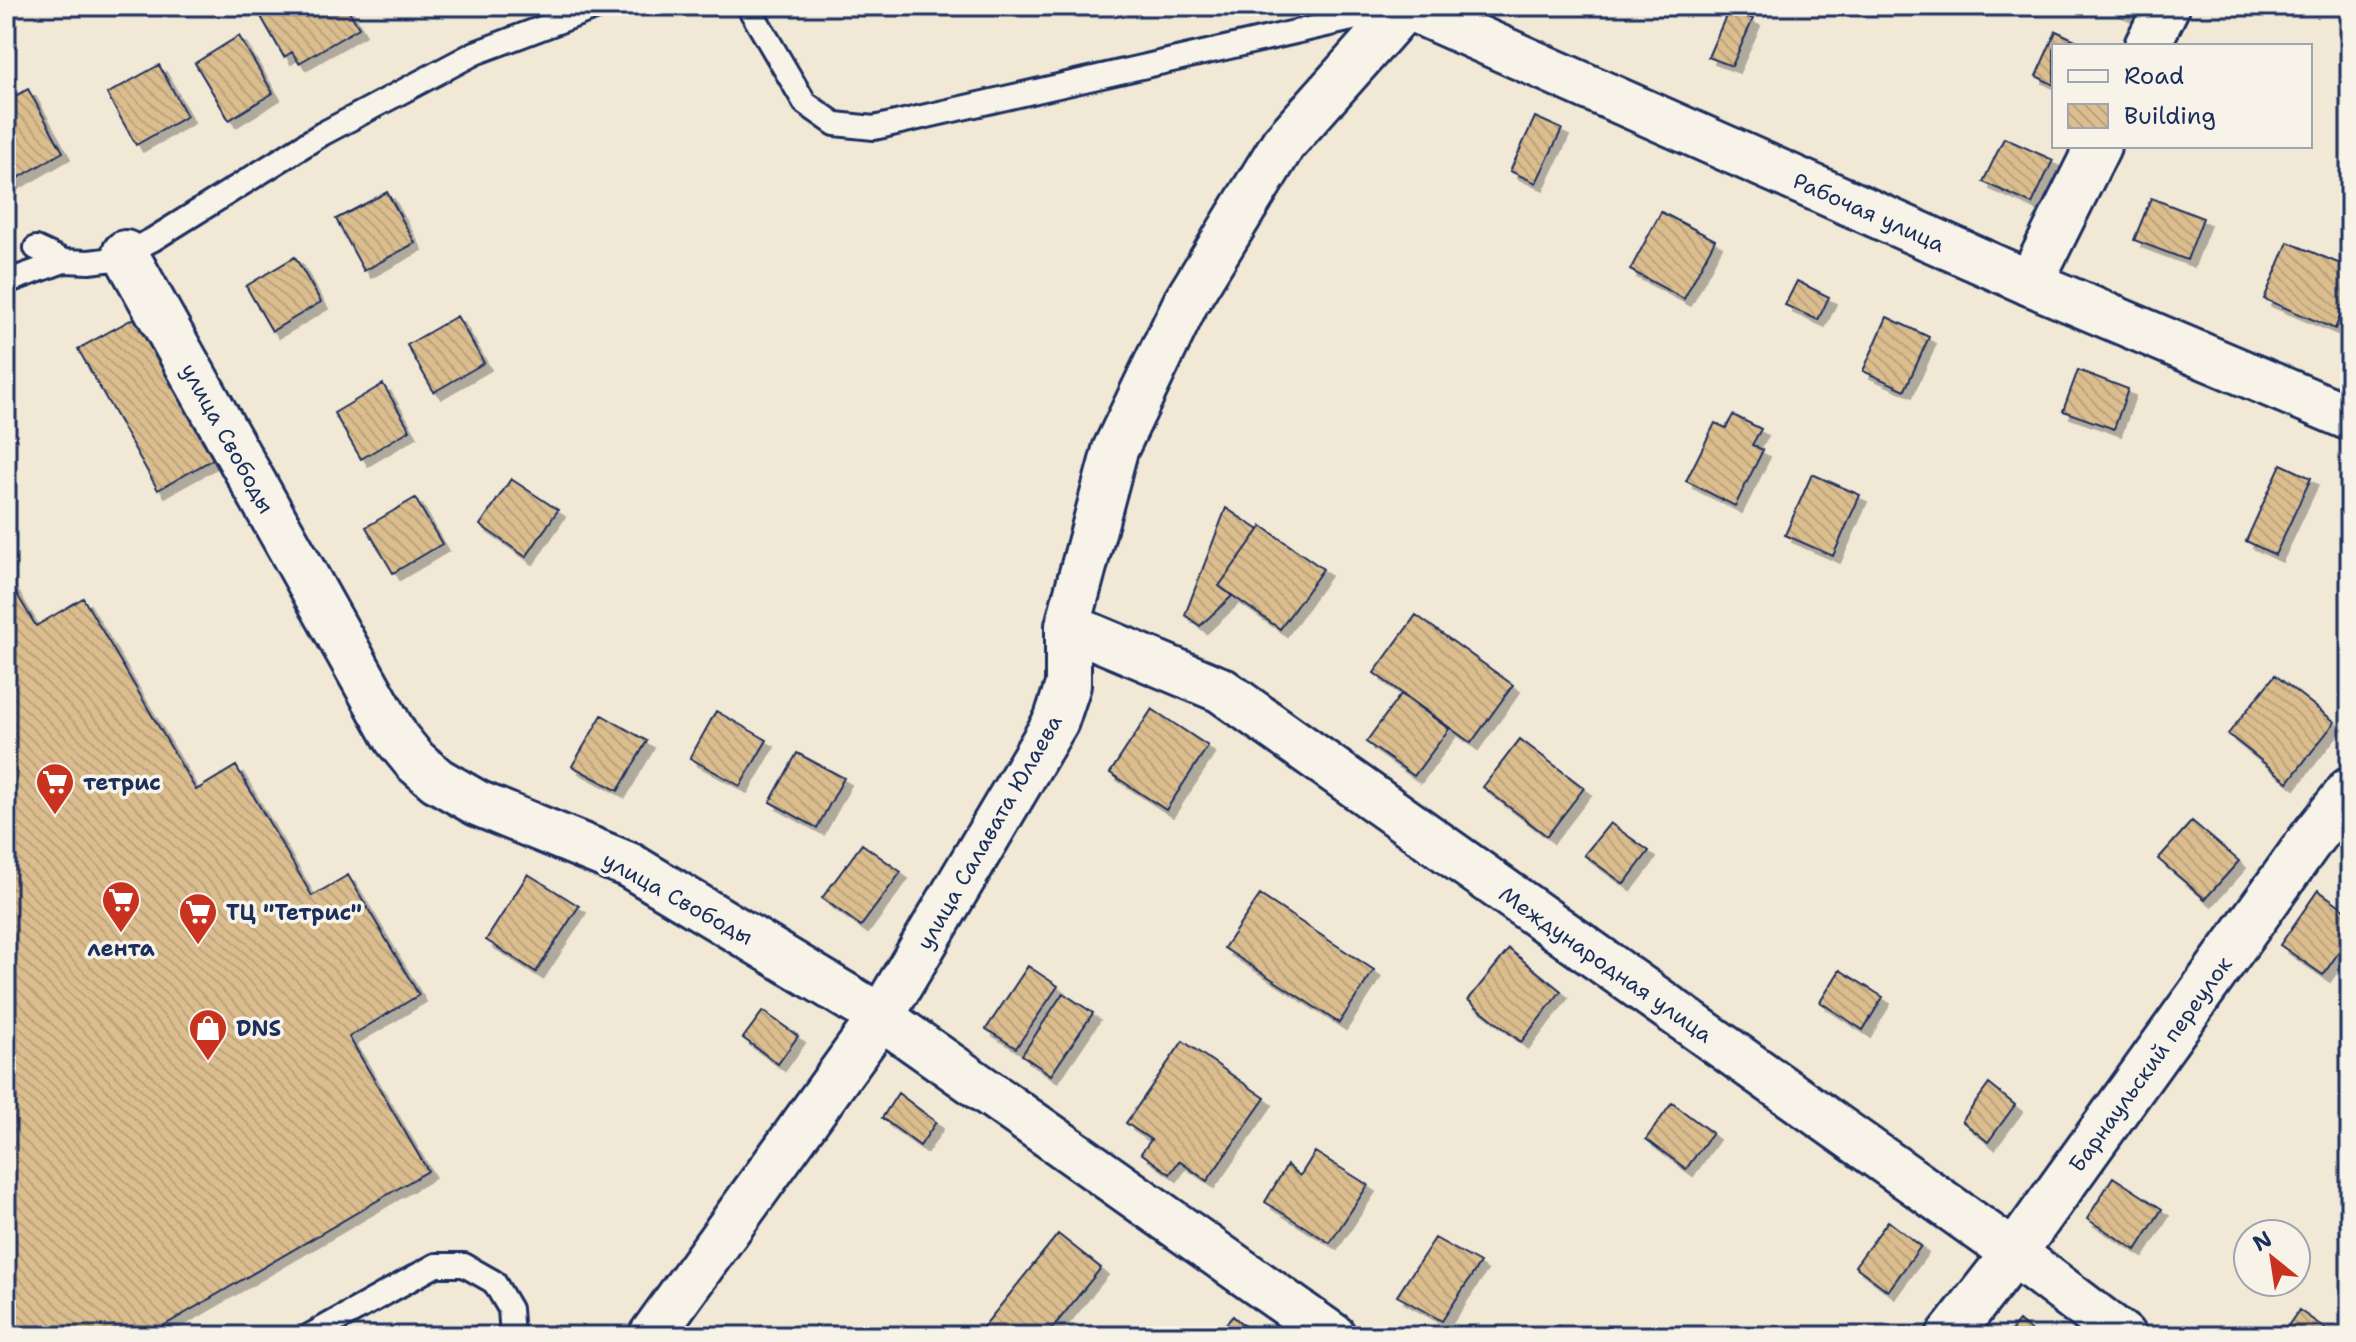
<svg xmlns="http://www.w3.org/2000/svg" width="2356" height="1342" font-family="'Shantell Sans',sans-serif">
<defs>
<pattern id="building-back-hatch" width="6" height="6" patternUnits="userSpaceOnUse" patternTransform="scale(2)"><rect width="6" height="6" fill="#dbbd8e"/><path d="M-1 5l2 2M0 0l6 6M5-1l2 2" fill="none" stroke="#bba37d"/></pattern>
<filter id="shadow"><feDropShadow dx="7" dy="7" stdDeviation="0" flood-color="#0004"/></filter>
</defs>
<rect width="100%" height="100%" fill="#f1e8d6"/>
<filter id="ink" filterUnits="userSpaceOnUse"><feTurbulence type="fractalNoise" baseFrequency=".0125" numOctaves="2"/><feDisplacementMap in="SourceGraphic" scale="16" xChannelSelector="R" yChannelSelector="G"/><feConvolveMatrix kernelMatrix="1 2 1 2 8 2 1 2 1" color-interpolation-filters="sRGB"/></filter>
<g filter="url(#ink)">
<path fill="url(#building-back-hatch)" stroke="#1b2f5e" stroke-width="2" filter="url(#shadow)" d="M255,6H346L359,28L299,63L292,52L284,57Z
M2107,6H2130L2126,15Z
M1729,9L1753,19L1732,66L1708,57Z
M2056,31L2088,46H2054V85L2036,76Z
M239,36L273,93L229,120L195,63Z
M159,65L187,116L136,145L107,94Z
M28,89L63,152L6,185V101Z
M1535,117L1562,129L1536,183L1510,171Z
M2004,138L2053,160L2032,204L1983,182Z
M387,192L415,243L364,271L336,219Z
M2151,198L2203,218L2187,260L2134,240Z
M1661,212L1715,240L1684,299L1630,270Z
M2288,242L2350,268V293L2335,329L2264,299Z
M295,257L321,302L272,331L246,286Z
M1797,281L1829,297L1818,320L1785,305Z
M457,316L484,363L434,392L407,345Z
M1887,317L1929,337L1905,390L1863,371Z
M134,318L213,459L158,490L78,349Z
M2078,370L2128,389L2114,429L2063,411Z
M383,384L410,430L361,459L334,413Z
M1733,415L1761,429L1752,445L1763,450L1735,506L1686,481L1715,423L1726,428Z
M2281,464L2311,478L2275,555L2246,541Z
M1812,474L1860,495L1833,556L1785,535Z
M511,479L558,510L526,557L480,525Z
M415,498L442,544L393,573L366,527Z
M1226,508L1259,530L1219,586L1232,596L1200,626L1185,615Z
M1262,526L1323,569L1280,629L1219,586Z
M6,576L36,626L83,598L196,790L236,766L312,896L348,875L419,995L349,1037L428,1171L146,1336H6Z
M1416,615L1513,685L1471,743L1374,673Z
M2275,675L2335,722L2288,782L2228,734Z
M1401,694L1449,729L1414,776L1366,742Z
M1152,709L1208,746L1166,810L1110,773Z
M716,711L767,740L740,786L690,758Z
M602,715L647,741L618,791L572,766Z
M1520,739L1584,788L1547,836L1483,787Z
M797,753L844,778L817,828L770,802Z
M2192,821L2239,861L2205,899L2158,859Z
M1610,823L1649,851L1624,884L1584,855Z
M862,844L901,872L861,926L822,898Z
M528,874L579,906L536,972L486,940Z
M2318,890L2350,913V936L2323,975L2280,945Z
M1260,895L1374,970L1339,1023L1224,948Z
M1509,949L1561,991L1521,1042L1468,1000Z
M1028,966L1058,986L1016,1048L986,1029Z
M1840,970L1883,997L1863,1030L1820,1002Z
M1063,993L1093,1013L1051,1075L1022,1055Z
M763,1011L798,1036L778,1064L743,1038Z
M1183,1041L1265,1098L1207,1181L1179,1161L1170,1174L1141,1153L1151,1140L1126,1123Z
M1989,1084L2015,1105L1988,1142L1962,1121Z
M898,1093L936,1122L920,1146L882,1118Z
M1672,1103L1712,1133L1686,1169L1646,1139Z
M1315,1152L1368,1185L1330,1243L1265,1202L1287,1165L1300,1176Z
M2113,1177L2162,1209L2136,1250L2087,1219Z
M1888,1221L1921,1246L1888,1291L1855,1266Z
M1058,1234L1101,1268L1046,1336H986L980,1331Z
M1435,1238L1480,1263L1442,1321L1397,1296Z
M2299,1310L2336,1336H2281Z
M1233,1316L1256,1336H1215Z
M2019,1321L2037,1336H2007Z
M1559,1326L1575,1336H1552Z"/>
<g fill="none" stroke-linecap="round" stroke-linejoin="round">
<defs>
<path id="lane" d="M748,6L805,103L835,124L874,128L1396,9
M36,248L64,261L89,262L114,259L152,240L322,134L475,53L600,6
M6,282L64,261
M309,1336L436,1265H464L494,1282L510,1309L512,1336"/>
<path id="street" d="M2147,46L2167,6
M125,253L397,739L415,761L437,780L477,803L629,865L881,1017L1333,1336
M2030,283L2098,146
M1068,626L1221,690L2014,1253L2123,1336
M651,1336L881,1017L1056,721L1068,685V626L1115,450L1186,302L1283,144L1405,7
M1949,1336L2014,1253L2314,835L2350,790"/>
<path id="secondary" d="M1405,6L2030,283L2350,418"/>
</defs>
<use href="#lane" stroke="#1b2f5e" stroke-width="28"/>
<use href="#street" stroke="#1b2f5e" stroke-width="50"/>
<use href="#secondary" stroke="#1b2f5e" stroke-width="50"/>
<use href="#lane" stroke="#f7f3e8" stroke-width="22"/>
<use href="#street" stroke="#f7f3e8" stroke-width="44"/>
<use href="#secondary" stroke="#f7f3e8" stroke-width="44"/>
</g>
</g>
<defs>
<symbol id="supermarket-pin" viewBox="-11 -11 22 30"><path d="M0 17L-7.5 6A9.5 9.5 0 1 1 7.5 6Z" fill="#c8321e" stroke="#f7f3e8"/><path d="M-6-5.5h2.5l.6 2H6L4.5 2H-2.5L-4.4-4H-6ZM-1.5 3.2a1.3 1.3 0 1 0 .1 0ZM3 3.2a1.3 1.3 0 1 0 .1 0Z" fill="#fff"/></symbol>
<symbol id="shop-pin" viewBox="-11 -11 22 30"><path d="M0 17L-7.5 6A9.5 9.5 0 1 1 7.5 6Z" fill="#c8321e" stroke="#f7f3e8"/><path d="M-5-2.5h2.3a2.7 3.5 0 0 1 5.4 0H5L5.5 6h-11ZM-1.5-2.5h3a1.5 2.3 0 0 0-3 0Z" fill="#fff"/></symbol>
</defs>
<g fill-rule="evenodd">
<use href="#supermarket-pin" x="33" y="760" width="44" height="60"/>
<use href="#supermarket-pin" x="99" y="878" width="44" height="60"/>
<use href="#supermarket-pin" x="176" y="890" width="44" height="60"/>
<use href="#shop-pin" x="186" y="1006" width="44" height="60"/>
</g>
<g text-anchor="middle" stroke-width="7" stroke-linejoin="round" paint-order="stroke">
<g font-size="22" fill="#1b2f5e" stroke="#f7f3e8">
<text transform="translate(1869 212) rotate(24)" y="8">Рабочая улица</text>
<text transform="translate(228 438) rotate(61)" y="8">улица Свободы</text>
<text transform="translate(989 832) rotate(-60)" y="8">улица Салавата Юлаева</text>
<text transform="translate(678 898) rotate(29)" y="8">улица Свободы</text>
<text transform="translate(1606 964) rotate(35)" y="8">Международная улица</text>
<text transform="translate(2150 1064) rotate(-54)" y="8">Барнаульский переулок</text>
</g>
<g font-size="22" font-weight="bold" fill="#1b2f5e" stroke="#f7f3e8" text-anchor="start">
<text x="83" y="790">тетрис</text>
<text x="226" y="920">ТЦ "Тетрис"</text>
<text x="121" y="956" text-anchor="middle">лента</text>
<text x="236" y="1036">DNS</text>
</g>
</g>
<rect width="2356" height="1342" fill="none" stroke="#f7f3e8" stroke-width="32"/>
<rect x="16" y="16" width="2324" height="1310" fill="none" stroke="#1b2f5e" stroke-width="3" filter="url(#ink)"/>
<rect x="2052" y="44" width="260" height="104" fill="#f7f3e8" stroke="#9fa5b1" stroke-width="2"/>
<rect x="2068" y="70" width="40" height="12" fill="#f7f3e8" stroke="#9fa5b1" stroke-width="2"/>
<text x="2124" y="84" font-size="24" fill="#1b2f5e">Road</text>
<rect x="2068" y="104" width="40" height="24" fill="url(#building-back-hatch)" stroke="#9fa5b1" stroke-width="2"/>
<text x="2124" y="124" font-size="24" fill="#1b2f5e">Building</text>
<g transform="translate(2272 1258) rotate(330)"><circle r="38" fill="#f7f3e8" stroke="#9fa5b1" stroke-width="2"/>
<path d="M0-6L14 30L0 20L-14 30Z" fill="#c8321e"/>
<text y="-12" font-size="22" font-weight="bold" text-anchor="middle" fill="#1b2f5e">N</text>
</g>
</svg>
